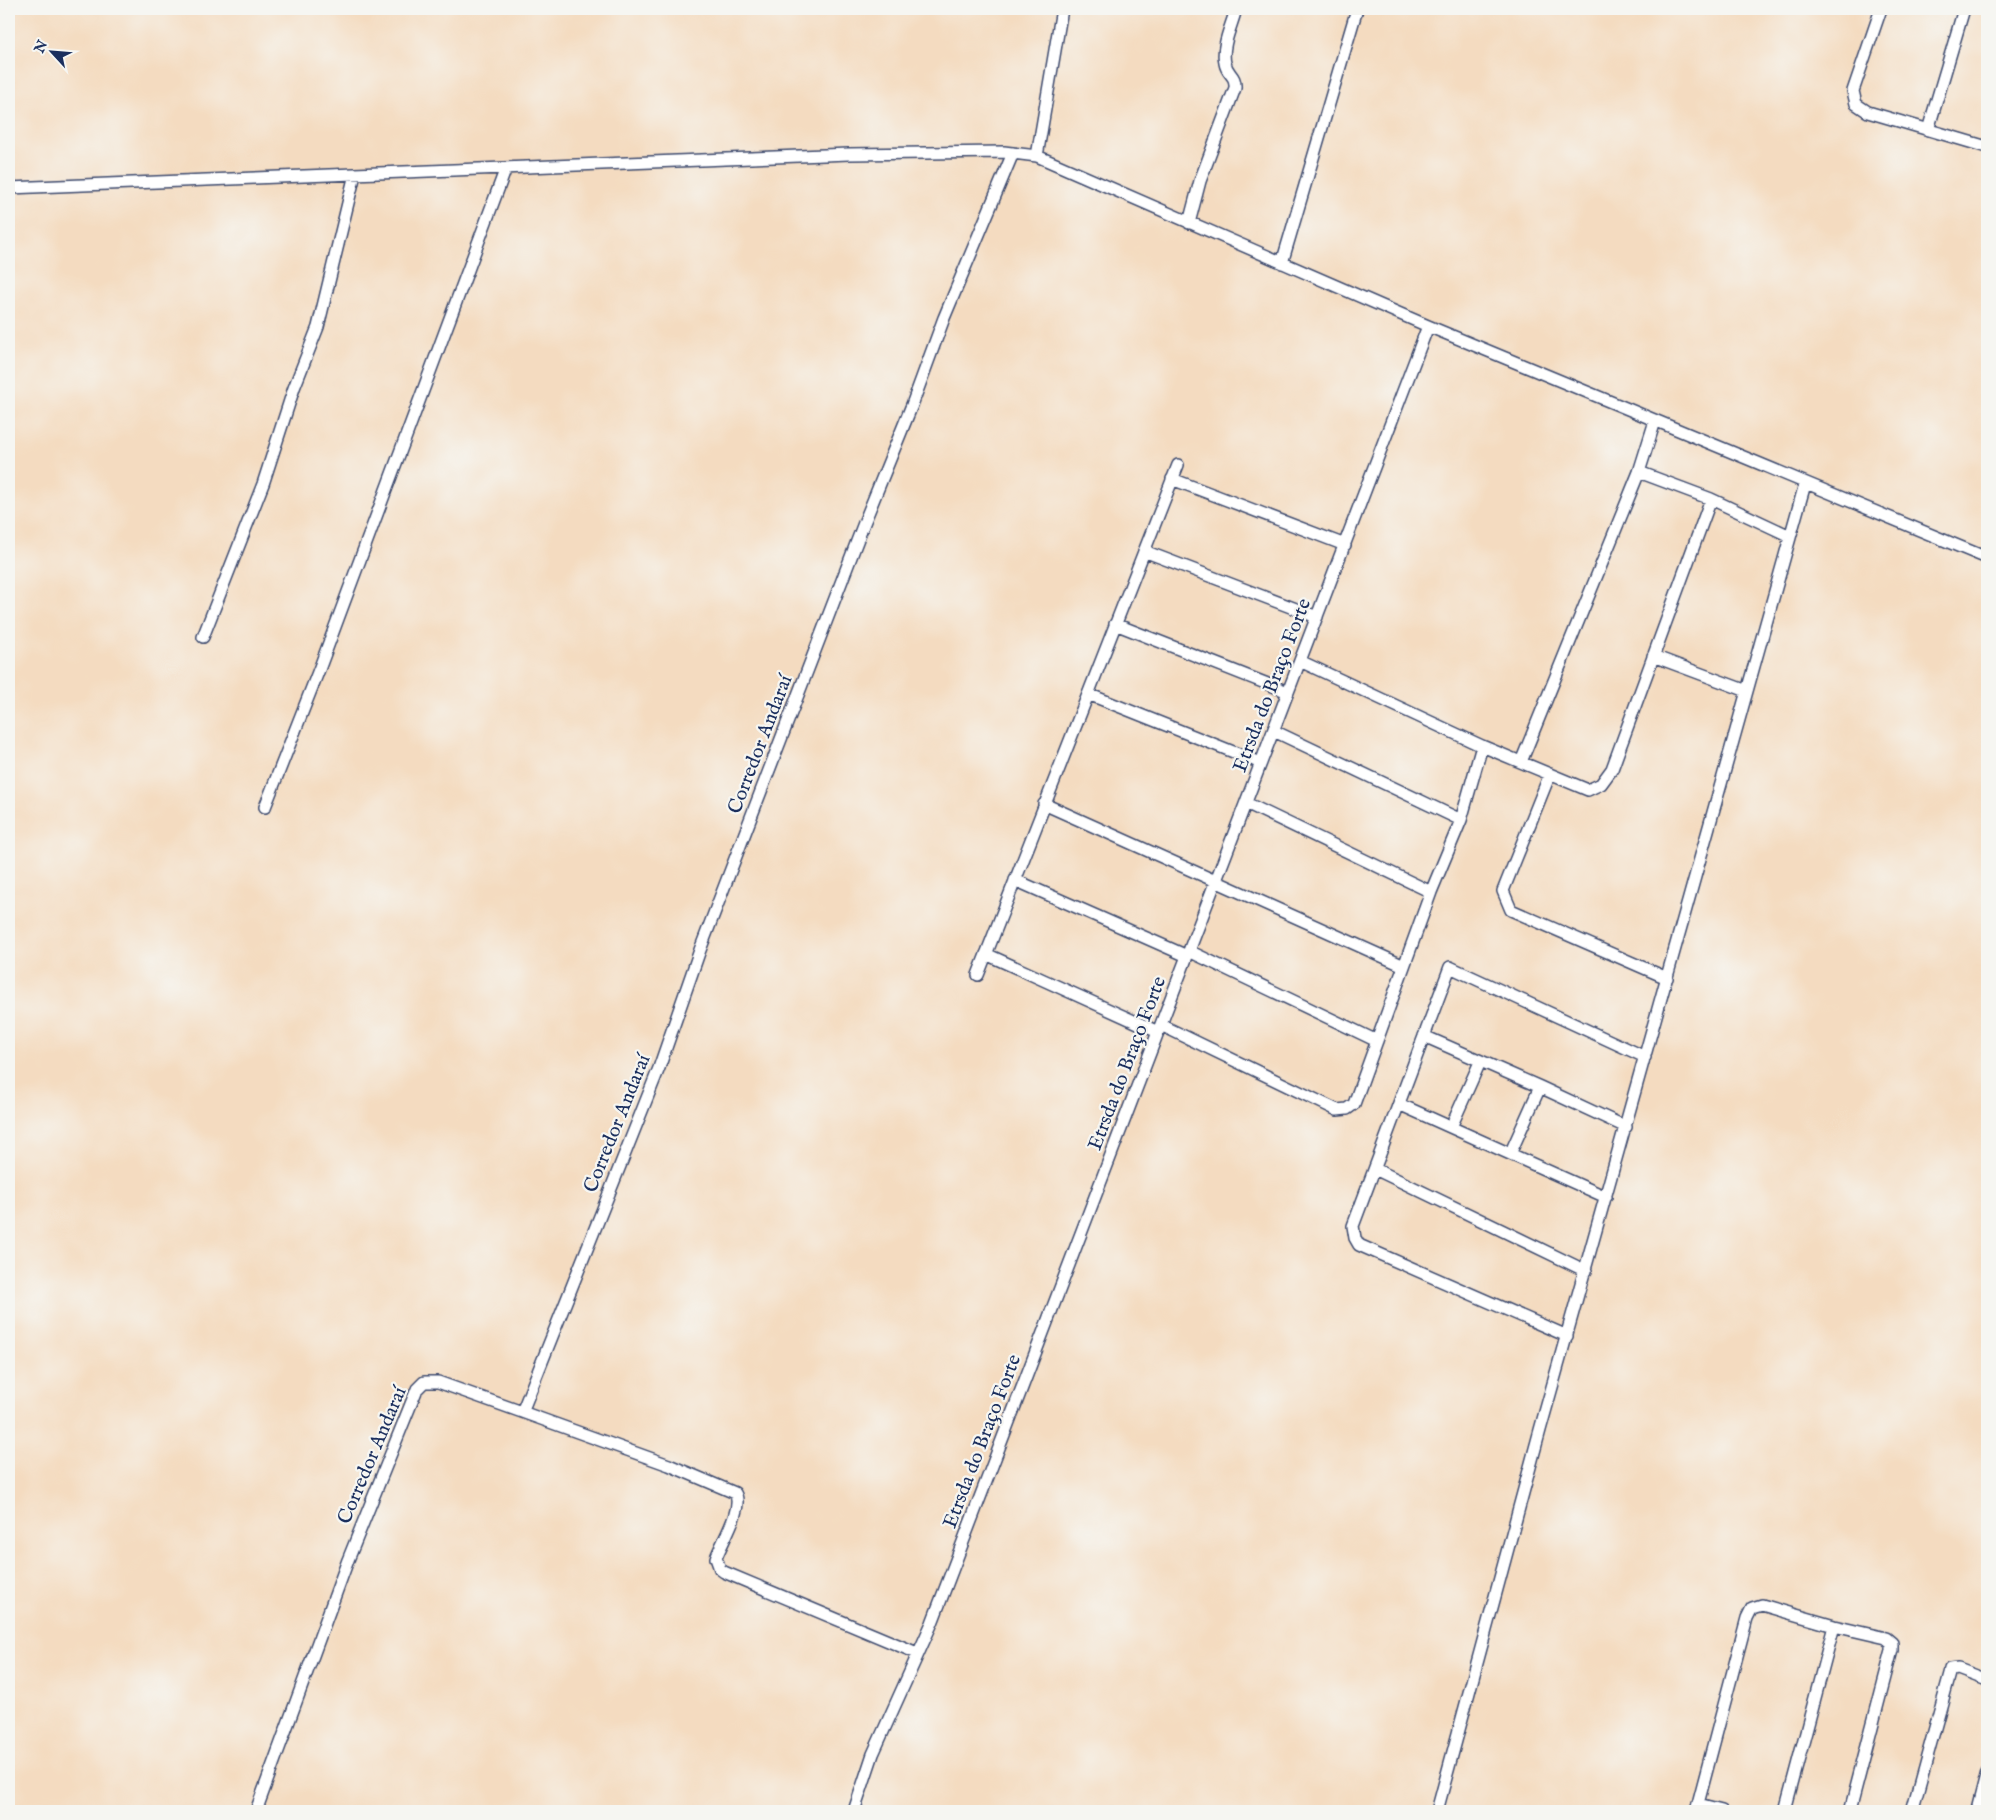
<svg xmlns="http://www.w3.org/2000/svg" width="1996" height="1820" font-family="'IM FELL English',serif">
<rect width="100%" height="100%" fill="#f6f6f2"/>
<filter id="ink" filterUnits="userSpaceOnUse"><feTurbulence type="fractalNoise" baseFrequency=".02" numOctaves="2"/><feDisplacementMap in="SourceGraphic" scale="10" xChannelSelector="R" yChannelSelector="G"/><feConvolveMatrix kernelMatrix="1 2 1 2 8 2 1 2 1" color-interpolation-filters="sRGB"/></filter>
<filter id="wash" filterUnits="userSpaceOnUse"><feTurbulence type="fractalNoise" baseFrequency=".0096" numOctaves="4" result="noise"/><feDisplacementMap in="SourceGraphic" scale="20" xChannelSelector="R" yChannelSelector="G"/><feGaussianBlur stdDeviation="1.12" result="paint"/><feColorMatrix in="noise" values="0 0 0 0 0 0 0 0 0 0 0 0 0 0 0 0 0 1.4 0 .05"/><feComposite in="paint" operator="in"/></filter>
<g filter="url(#wash)">
<rect width="100%" height="100%" fill="#f4dbc0"/>
</g>
<g filter="url(#ink)">
<g fill="none" stroke-linecap="round" stroke-linejoin="round">
<defs>
<path id="minor" d="M1881,9L1853,91L1856,104L1868,112L1987,147
M1928,130L1964,9
M1037,156L1062,9
M9,188L849,154L1004,152L1037,156L1428,326L1987,558
M1189,223L1200,181L1235,88C1236,74 1227,75 1225,63C1221,46 1232,25 1236,9
M1282,263L1357,9
M1639,472L1711,499L1790,536
M1172,479L1345,545
M1144,551L1317,617
M1115,624L1288,692
M203,637L263,484L294,388L318,327L355,174
M1653,656L1747,691
M1088,694L1261,763
M1274,731L1461,820
M1482,746L1588,790L1601,784L1612,769L1711,499
M1521,762L1639,472L1655,421
M1550,774L1503,891L1511,910L1667,978
M1246,803L1431,892
M1044,804L1404,966
M265,807L320,667L506,168
M1015,880L1187,956
M1189,951L1377,1041
M986,954L1158,1032
M978,975L1178,465
M1161,1025L1337,1110L1347,1109L1354,1104L1431,892L1461,820L1482,746L1300,661
M1424,1036L1540,1087L1626,1127
M1399,1104L1606,1197
M1451,1127L1480,1062
M1510,1154L1540,1087
M1375,1169L1586,1271
M1567,1336L1359,1245L1355,1238L1353,1226L1450,967L1645,1057
M522,1412L669,1465L735,1493C744,1508 722,1541 716,1558L720,1569L724,1572L917,1653
M1698,1805L1722,1811
M256,1811L348,1560L417,1389L424,1382H438L522,1412L659,1068L700,950L864,523L912,405L944,318L1013,153
M854,1811L873,1754L932,1623L1428,326
M1437,1811L1540,1430L1805,484
M1696,1811L1747,1618L1752,1608L1762,1605L1834,1626L1886,1638L1892,1643V1650L1850,1811
M1785,1811L1834,1626
M1912,1811L1951,1670L1958,1669L1987,1680
M1977,1811L1987,1772"/>
</defs>
<use href="#minor" stroke="#3c496d" stroke-width="14"/>
<use href="#minor" stroke="#fff" stroke-width="11"/>
</g>
</g>
<g text-anchor="middle" stroke-width="4.5" stroke-linejoin="round" paint-order="stroke">
<g font-size="20" fill="#1b2f5e" stroke="#f6f6f2">
<text transform="translate(1271 685) rotate(-69)" y="7">Etrsda do Braço Forte</text>
<text transform="translate(759 744) rotate(-69)" y="7">Corredor Andaraí</text>
<text transform="translate(1126 1063) rotate(-69)" y="7">Etrsda do Braço Forte</text>
<text transform="translate(616 1123) rotate(-68)" y="7">Corredor Andaraí</text>
<text transform="translate(981 1441) rotate(-69)" y="7">Etrsda do Braço Forte</text>
<text transform="translate(371 1455) rotate(-67)" y="7">Corredor Andaraí</text>
</g>
</g>
<rect width="1996" height="1820" fill="none" stroke="#f6f6f2" stroke-width="30"/>
<g transform="translate(52 52) rotate(296)" stroke="#f6f6f2" stroke-width="4" paint-order="stroke">
<path d="M0-4L9 19L0 12L-9 19Z" fill="#1b2f5e"/>
<text y="-8" font-size="14" font-weight="bold" text-anchor="middle" fill="#1b2f5e">N</text>
</g>
</svg>
